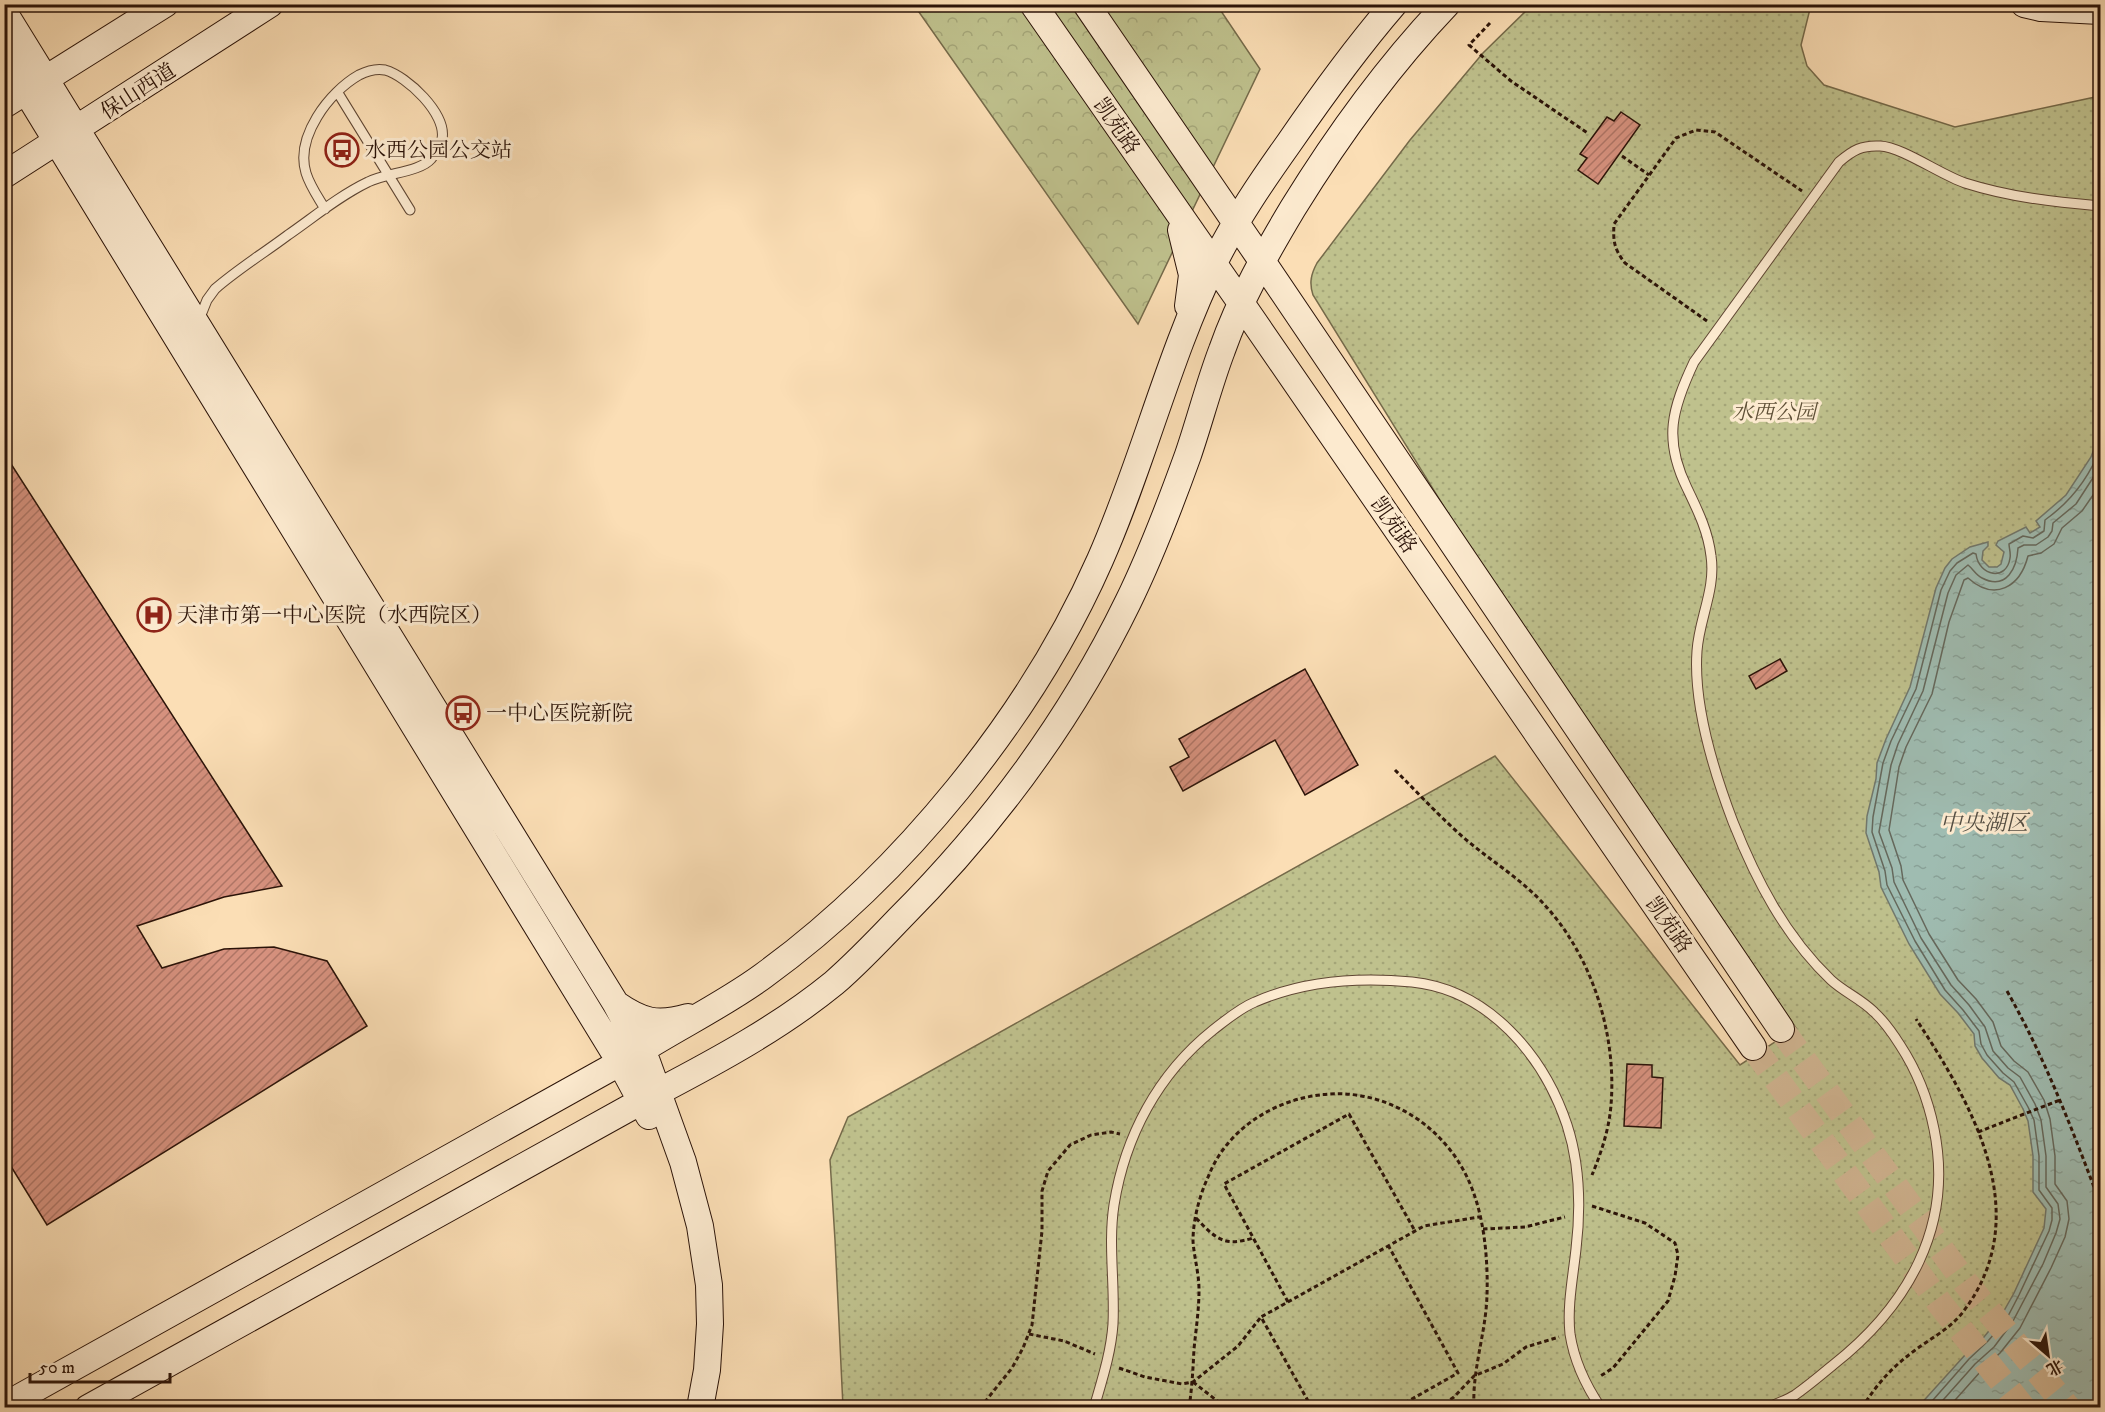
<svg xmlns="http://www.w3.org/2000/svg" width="2105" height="1412" font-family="'IM FELL DW Pica','Noto Serif SC',serif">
<defs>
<pattern id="forest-crowns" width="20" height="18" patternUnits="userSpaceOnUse" patternTransform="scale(1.5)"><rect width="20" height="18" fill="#bfc18d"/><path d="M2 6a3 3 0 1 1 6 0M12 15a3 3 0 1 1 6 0" fill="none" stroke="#a4a578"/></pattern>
<pattern id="park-dots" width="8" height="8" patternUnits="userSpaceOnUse" patternTransform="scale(1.5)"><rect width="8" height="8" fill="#bfc18d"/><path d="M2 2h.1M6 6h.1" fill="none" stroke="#a4a578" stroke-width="1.8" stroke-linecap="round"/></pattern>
<pattern id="water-ripples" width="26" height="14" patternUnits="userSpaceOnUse" patternTransform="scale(1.5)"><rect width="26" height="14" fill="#9fbcb1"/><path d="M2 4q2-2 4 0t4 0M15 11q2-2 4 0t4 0" fill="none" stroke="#89a197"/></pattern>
<pattern id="building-hatch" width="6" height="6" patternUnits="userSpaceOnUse" patternTransform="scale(1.5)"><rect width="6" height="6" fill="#d6917e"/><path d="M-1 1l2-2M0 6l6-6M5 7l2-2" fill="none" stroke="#ae7565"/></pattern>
</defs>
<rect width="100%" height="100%" fill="#fbdeb5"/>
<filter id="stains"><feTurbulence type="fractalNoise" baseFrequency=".00333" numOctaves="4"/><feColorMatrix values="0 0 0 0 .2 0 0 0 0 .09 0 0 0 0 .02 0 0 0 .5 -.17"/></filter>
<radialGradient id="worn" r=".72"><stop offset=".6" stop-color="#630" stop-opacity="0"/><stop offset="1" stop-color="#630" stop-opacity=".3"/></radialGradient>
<path fill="url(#forest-crowns)" stroke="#756a4a" stroke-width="1.5" d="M914,5H1217L1260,69L1138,324Z"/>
<path fill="url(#park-dots)" stroke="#756a4a" stroke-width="1.5" d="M1532,5H1811L1801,45L1807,66L1824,85L1955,127L2100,96V1407H843L835,1240L830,1160L848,1117L1495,756L1740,1065L1796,1028L1451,518L1313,295C1309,283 1311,274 1317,263L1410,140L1483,53Z"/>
<path fill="url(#water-ripples)" stroke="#71786d" stroke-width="1.5" d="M2100,433V1407H1918L1965,1355L1984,1337L2001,1316L2014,1293L2044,1228L2046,1209L2033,1192V1156L2028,1121L2023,1109L2010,1085L1999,1078L1982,1058L1975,1046L1974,1034L1958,1013L1940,994L1909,944L1881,887L1879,872L1866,833L1867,816L1876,779L1877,763L1886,739L1910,687L1936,588L1945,568L1952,559L1970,547L1988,542V546L1983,551L1982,560L1989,567H1997L2001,564L2004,552L1996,545L1998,541L2026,527L2030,533L2040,527L2036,521L2066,495L2091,457Z"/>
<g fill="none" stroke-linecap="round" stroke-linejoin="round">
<path stroke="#65685c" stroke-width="1.5" d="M1926,1408L1969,1359L1988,1341L2006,1320L2019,1295L2049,1231L2052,1220V1208L2039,1190V1156L2034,1120L2028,1107L2014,1082L2003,1073L1987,1055L1981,1044L1979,1031L1963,1010L1945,990L1915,941L1887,885L1885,871L1872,832L1873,817L1883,763L1891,741L1916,689L1941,590L1950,571L1957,563L1973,553L1976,554C1979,577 2007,581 2010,558C2011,553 2009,548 2009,544L2023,536L2033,538L2044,531L2045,520C2070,502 2089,478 2100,449
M1936,1408L1975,1364L1994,1347L2012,1323L2043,1264L2056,1233L2060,1219L2058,1204L2046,1187V1156L2041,1120L2035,1104L2020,1077L2008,1068L1993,1051L1985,1027L1969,1005L1951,985L1921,938L1894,882L1892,868L1879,832L1891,765L1898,744L1923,691L1948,593L1956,575L1968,565C1973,569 1976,575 1982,578C2007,591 2017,567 2018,548L2024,545H2036L2048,537L2052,531L2053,523L2076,504L2100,467
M1948,1408L1981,1371L2000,1353L2020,1328L2051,1268L2065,1237L2069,1219L2067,1201L2055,1184V1156L2050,1119L2044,1100L2028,1072L2014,1061L2001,1046L1993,1022L1976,999L1958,980L1929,934L1903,880L1901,866L1889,830L1899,767L1906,747L1932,694L1949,622L1964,580L1968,578C1995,602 2020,587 2028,556L2041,553L2054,544L2062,528L2082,511L2100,485"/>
</g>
<path fill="url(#building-hatch)" stroke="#2b1308" stroke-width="1.5" d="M1621,112L1640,125L1598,184L1578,170L1587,158L1580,154L1607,117L1614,121Z
M4,453L282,886L224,897L137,926L162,968L224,949L274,947L327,961L367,1026L47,1225L4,1155Z
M1780,659L1787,671L1756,689L1749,676Z
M1305,669L1358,765L1305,795L1275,740L1183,791L1170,767L1189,757L1179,739Z
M1627,1064L1652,1065V1077L1663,1078L1661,1128L1624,1126Z"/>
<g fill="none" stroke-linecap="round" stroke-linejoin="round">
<path stroke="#d1b592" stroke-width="26" stroke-dasharray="26 13" stroke-linecap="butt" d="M1781,1029L1965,1282L2068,1408
M1753,1047L1941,1305L2023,1408"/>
<defs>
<path id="lane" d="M338,93L410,210
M199,320L207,300L215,289C238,269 264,253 288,235C314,217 339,196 368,182C385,173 420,172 431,159C435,154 441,146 442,139C447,114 407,76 385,70C375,68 367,71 359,75C329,92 295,137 306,173C310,186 318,197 325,209
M1094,1408C1102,1380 1111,1353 1113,1324C1115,1284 1108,1244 1114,1205C1125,1136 1158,1074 1213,1030C1226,1020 1240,1008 1255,1002C1305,980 1360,977 1412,982C1489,990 1544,1056 1567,1125C1580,1165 1581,1207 1576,1249C1573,1277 1567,1306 1570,1334C1574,1360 1586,1386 1601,1408
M1768,1408C1777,1403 1787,1400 1795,1395C1808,1386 1821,1375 1833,1365C1908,1306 1954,1226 1934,1129C1928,1099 1917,1071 1900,1045C1893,1034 1884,1021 1874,1012C1861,999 1844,992 1831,980C1785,936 1756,880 1733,822C1714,772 1693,706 1697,651C1699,619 1716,589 1711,556C1708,531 1698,511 1687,488C1663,439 1672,409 1694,362L1839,162C1853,150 1862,145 1880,146C1902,147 1941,175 1965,183C2009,197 2054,202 2100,206"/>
<path id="secondary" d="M1033,4L1241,303L1753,1047
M1086,4L1262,261L1781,1029
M2024,4L2041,8L2100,11
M4,12L616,1004L647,1062L683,1162L700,1226L709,1285L710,1324L707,1370L700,1408
M4,55L620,1062L649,1116
M4,105L165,4
M4,175L270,4
M1181,230L1192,275L1188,306
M616,1004C642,1022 657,1026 688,1017
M4,1406L632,1056C675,1028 722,1006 763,976C902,875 1031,717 1100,560C1143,463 1168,357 1215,261C1236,219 1262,181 1289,143C1322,95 1356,48 1394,4
M88,1408L658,1092C719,1060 780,1027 834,983C856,964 878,941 898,920C991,827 1070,721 1128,602C1151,555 1170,505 1188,455C1200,420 1209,384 1222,350C1240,299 1266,253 1293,208C1338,135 1388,66 1447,4"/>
</defs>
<use href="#lane" stroke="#5f4633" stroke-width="11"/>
<use href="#secondary" stroke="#2b1308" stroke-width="28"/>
<path stroke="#2b1308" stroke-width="3" stroke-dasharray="4.5 3" stroke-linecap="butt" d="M1490,23L1469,45L1511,81L1589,134
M1622,156L1649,175
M1707,321L1625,263C1614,249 1613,241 1614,224L1676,138L1696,130L1715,132L1802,191
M1395,770C1417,792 1439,816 1463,837C1488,859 1517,876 1540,900C1591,952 1617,1033 1611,1105C1609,1130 1601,1153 1592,1175
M2007,991C2045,1058 2073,1131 2100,1203
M1978,1132L2060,1100
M1592,1206L1645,1223L1675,1243L1678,1255L1675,1276L1668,1301L1613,1368L1599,1377
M1196,1218C1216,1239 1224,1247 1253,1238
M1483,1229L1525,1227L1565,1217
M1388,1245L1458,1373L1396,1408
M1288,1302L1224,1184L1349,1114L1415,1231
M1029,1334L1064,1341L1095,1354
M1119,1368L1145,1377L1182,1384L1193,1382L1238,1346L1261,1317
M1193,1382L1220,1403
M980,1408L1012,1368L1023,1348L1032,1325L1042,1231V1191L1048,1171L1070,1145L1091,1135L1111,1132L1120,1134
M1189,1408C1192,1388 1193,1369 1194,1349C1196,1329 1199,1310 1199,1290C1199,1273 1194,1257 1193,1241C1193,1219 1200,1194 1209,1175C1226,1132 1269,1103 1313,1096C1384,1083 1453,1128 1475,1197C1485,1227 1488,1263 1487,1295C1486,1333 1472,1369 1474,1408
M1198,1408C1209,1402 1217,1402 1229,1408
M1312,1408L1261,1317L1424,1226L1479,1217
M1438,1408L1454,1397L1474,1376L1503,1364L1526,1347L1559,1337
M1862,1408C1876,1385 1892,1367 1914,1351C1931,1338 1950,1329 1963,1312C2037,1215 1972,1104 1916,1019"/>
<use href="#lane" stroke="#fceacf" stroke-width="9"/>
<use href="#secondary" stroke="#fceacf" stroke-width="26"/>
</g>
<defs>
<symbol id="bus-ring" viewBox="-11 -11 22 22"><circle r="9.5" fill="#fceacf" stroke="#8f2418" stroke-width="1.5"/><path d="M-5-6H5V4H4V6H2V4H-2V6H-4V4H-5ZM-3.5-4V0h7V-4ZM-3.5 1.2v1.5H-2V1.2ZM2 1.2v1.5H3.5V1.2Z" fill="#8f2418"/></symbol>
<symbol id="hospital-ring" viewBox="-11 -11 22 22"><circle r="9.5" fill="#fceacf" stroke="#8f2418" stroke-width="1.5"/><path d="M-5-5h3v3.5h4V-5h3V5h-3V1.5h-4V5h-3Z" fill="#8f2418"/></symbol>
</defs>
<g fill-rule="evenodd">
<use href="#bus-ring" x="323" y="131" width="38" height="38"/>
<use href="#hospital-ring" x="135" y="596" width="38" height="38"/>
<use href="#bus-ring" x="444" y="694" width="38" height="38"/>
</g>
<g text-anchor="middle" stroke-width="6" stroke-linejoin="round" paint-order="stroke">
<g font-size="21" fill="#2b1308" stroke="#fceacf">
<text transform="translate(138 91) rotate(-33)" y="7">保山西道</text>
<text transform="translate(1117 126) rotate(55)" y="7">凯苑路</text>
<text transform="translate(1394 525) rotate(55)" y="7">凯苑路</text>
<text transform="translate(1669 925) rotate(55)" y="7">凯苑路</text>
</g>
<g font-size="21" fill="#2b1308" stroke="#fceacf" text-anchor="start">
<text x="365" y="157">水西公园公交站</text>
<text x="177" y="622">天津市第一中心医院（水西院区）</text>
<text x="486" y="720">一中心医院新院</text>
</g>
<g font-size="21" font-style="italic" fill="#5f5037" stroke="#fceacf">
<text x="1774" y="419">水西公园</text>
</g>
<g font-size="22" font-style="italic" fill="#544e43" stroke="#fceacf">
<text x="1984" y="830">中央湖区</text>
</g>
</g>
<rect width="2105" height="1412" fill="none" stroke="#fbdeb5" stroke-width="24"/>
<rect x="6" y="6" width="2093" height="1400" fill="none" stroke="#2b1308" stroke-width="3"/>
<rect x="12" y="12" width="2081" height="1388" fill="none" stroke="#2b1308" stroke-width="1.5"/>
<g transform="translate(2048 1355) rotate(151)" stroke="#fceacf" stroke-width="4.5" paint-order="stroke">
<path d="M0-4.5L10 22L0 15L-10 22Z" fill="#2b1308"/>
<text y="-9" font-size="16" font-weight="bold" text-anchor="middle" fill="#2b1308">北</text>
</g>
<path d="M30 1373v9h140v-9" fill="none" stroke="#2b1308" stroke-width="3"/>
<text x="39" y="1373" font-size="18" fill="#2b1308" stroke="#fceacf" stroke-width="4.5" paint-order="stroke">50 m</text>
<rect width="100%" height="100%" filter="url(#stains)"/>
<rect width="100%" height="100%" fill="url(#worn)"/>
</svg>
